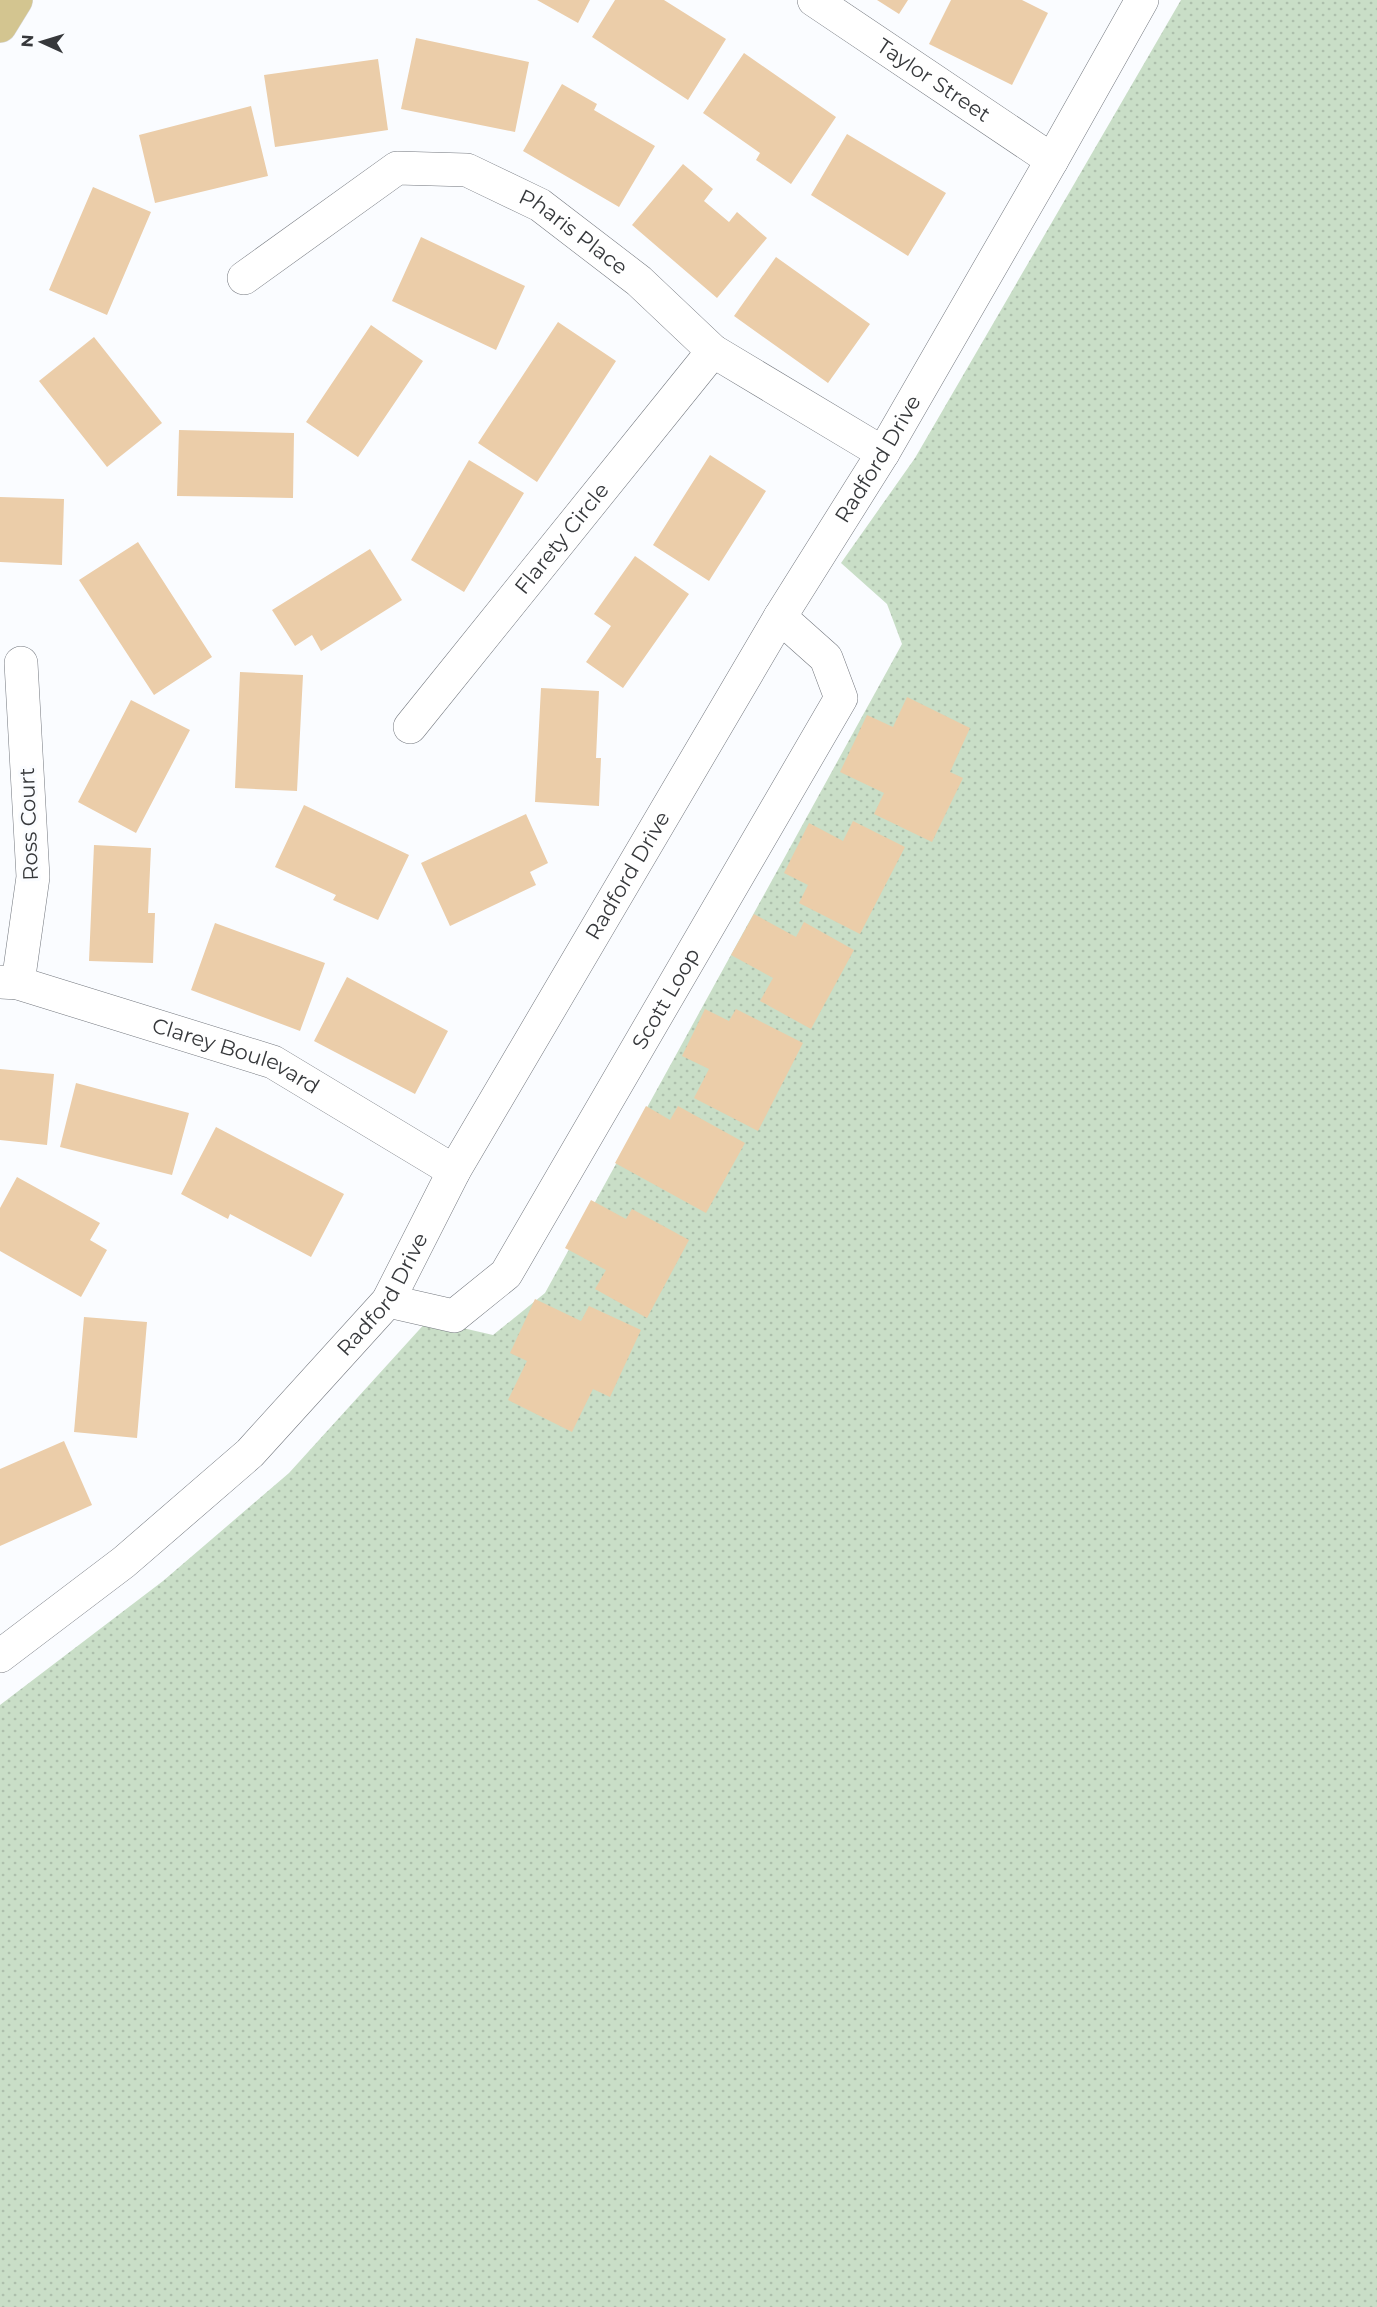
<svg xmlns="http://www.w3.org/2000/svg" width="1377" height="2307" font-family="Montserrat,sans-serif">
<defs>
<pattern id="grass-dots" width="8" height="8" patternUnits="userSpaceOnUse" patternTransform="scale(1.5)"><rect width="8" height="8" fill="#c9dec7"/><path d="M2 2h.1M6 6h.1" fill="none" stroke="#adbfac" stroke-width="1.8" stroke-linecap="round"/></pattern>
</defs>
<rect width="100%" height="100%" fill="#fafcff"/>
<path fill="url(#grass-dots)" d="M1181,0H1377V2307H0V1705L163,1581L289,1473L428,1320L493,1335L545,1293L902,644L887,604L841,563L915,458Z"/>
<path fill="#ebcda9" d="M537,0H590L578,23Z
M615,0H664L726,39L688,100L592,37Z
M877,0H908L899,14Z
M951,0H1022L1048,13L1012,85L929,44Z
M416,38L529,62L515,132L401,109Z
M744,53L836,117L791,184L756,160L760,153L703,113Z
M378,59L388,130L275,147L264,75Z
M562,84L597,104L594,110L655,146L619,207L523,151Z
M251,106L268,176L155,203L139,135Z
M847,134L946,193L908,256L811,195Z
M683,164L713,189L704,201L729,222L737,212L767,238L717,298L632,225Z
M93,187L151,212L107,315L49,290Z
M421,237L525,286L496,350L392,301Z
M776,257L870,324L828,383L734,316Z
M558,322L616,361L537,482L478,443Z
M371,325L423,361L358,457L306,422Z
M94,337L162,423L107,467L39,381Z
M179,430L294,433L293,498L177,496Z
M710,455L766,491L709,581L653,545Z
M469,460L524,493L464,592L411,560Z
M0,497L64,499L62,565L0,562Z
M138,542L212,657L154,695L79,580Z
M370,549L402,600L321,651L312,635L295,646L272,610Z
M635,556L689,594L623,688L586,662L611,626L594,614Z
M240,672L303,675L297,791L235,788Z
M541,688L599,691L596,758H601L599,806L535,802Z
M907,697L970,728L950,772L963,778L932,842L874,814L884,793L840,772L867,715L893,727Z
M131,700L190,730L136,833L78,802Z
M304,805L409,855L378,920L333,900L336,895L275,867Z
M526,814L548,863L530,872L536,885L450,926L421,863Z
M853,821L905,847L860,934L799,903L808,885L784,873L809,823L843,841Z
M94,845L151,848L148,913H155L153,963L89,961Z
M754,914L796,937L804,922L854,950L811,1029L760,1001L773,978L731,955Z
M215,923L325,963L300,1031L191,990Z
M347,977L448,1031L415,1094L314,1041Z
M705,1009L729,1021L736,1009L803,1043L758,1131L694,1098L709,1069L682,1056Z
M0,1069L54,1074L47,1145L0,1140Z
M76,1083L189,1113L172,1175L60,1147Z
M646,1106L670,1120L678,1106L745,1143L706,1213L615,1163Z
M216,1127L344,1194L311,1257L230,1214L228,1219L181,1194Z
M17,1177L100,1223L90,1240L107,1250L81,1297L0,1251V1208Z
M591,1200L626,1219L632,1209L689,1240L647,1318L595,1289L606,1270L565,1248Z
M535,1299L581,1321L589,1306L641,1330L610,1397L593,1389L572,1432L508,1400L527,1361L510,1353Z
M84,1317L147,1322L137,1438L74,1432Z
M64,1441L92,1505L0,1546V1469Z"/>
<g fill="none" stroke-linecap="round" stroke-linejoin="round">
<defs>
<g id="minor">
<path id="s1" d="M814,0L1052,160"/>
<path id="s2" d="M244,278L397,168L467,170L540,205L639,281L713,351L883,453"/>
<path id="s3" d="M410,727L713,351"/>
<path id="s4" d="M0,982L18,983L273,1062L454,1171"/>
<path d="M18,983L33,877L21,663"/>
<path id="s5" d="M388,1301L454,1316L506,1274L841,698L826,658L780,617"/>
<path id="s6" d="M0,1656L124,1562L250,1453L388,1301L454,1171L780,617L883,453L1052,160L1142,0"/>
</g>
<path id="major" d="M0,26L16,0"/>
</defs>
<use href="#minor" stroke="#74787f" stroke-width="34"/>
<use href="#major" stroke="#d7d7d8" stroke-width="34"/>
<use href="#minor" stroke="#fff" stroke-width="33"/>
<use href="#major" stroke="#d3c590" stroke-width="33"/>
</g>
<g text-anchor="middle" stroke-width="6" stroke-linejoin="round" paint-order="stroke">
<g font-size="21" fill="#36383b" stroke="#fafcff">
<text dy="7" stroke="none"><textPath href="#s1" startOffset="144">Taylor Street</textPath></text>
<text dy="7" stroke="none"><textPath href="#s2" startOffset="382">Pharis Place</textPath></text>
<text dy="7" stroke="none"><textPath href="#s6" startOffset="1502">Radford Drive</textPath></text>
<text dy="7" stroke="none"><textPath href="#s3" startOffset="242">Flarety Circle</textPath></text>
<text transform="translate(29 824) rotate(-92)" y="7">Ross Court</text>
<text dy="7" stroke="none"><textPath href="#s6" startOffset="1016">Radford Drive</textPath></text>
<text dy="7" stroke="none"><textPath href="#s5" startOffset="453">Scott Loop</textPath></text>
<text dy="7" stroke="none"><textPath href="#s4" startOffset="248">Clarey Boulevard</textPath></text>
<text dy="7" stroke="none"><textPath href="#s6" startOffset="530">Radford Drive</textPath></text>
</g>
</g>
<g transform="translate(42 42) rotate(274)" stroke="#fafcff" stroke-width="4.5" paint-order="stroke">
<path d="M0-4.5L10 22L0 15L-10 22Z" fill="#36383b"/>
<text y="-9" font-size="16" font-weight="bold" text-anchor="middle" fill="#36383b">N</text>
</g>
</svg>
